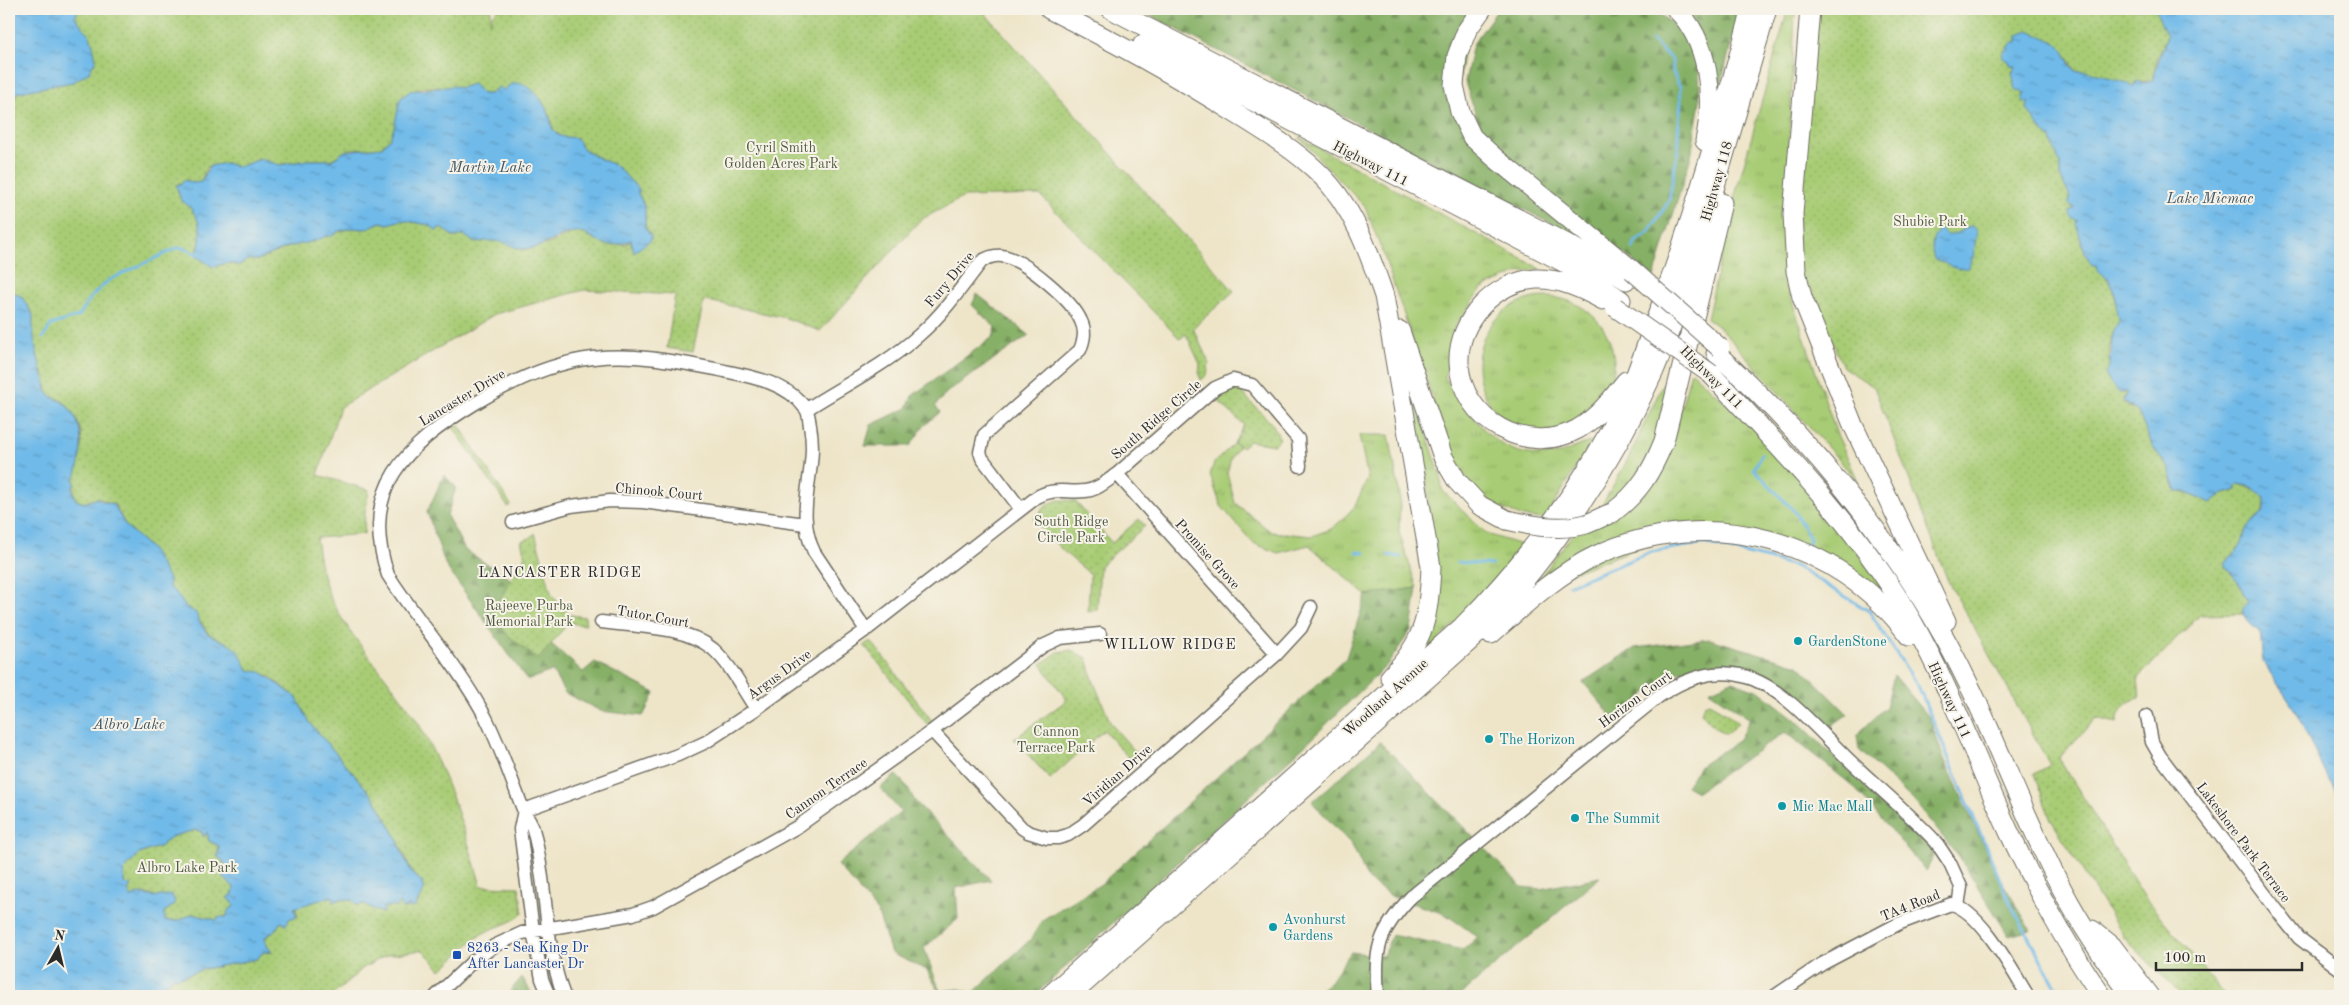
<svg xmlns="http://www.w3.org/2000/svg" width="2349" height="1005" font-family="'Old Standard TT',serif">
<defs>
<pattern id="grass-tufts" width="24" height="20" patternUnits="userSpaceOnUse" patternTransform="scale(1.25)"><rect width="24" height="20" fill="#a8cc75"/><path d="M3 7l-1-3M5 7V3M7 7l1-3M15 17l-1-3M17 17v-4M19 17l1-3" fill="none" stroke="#91af65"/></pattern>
<pattern id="forest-firs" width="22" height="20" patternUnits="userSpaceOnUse" patternTransform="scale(1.25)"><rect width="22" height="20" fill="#86b066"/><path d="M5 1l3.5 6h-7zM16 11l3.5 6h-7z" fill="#6e8f54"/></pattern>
<pattern id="park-dots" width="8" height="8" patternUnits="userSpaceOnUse" patternTransform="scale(1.25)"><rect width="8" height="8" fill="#a8cc75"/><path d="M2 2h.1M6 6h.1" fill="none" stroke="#91af65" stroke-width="1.8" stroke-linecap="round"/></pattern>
<pattern id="water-ripples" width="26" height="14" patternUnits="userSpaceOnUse" patternTransform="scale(1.25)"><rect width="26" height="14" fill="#70bae9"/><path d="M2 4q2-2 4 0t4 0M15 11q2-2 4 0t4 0" fill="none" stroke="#5c97bd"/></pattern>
</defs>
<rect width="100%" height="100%" fill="#f7f3e8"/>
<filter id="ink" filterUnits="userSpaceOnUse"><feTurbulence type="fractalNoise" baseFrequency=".02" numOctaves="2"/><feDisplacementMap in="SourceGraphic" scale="10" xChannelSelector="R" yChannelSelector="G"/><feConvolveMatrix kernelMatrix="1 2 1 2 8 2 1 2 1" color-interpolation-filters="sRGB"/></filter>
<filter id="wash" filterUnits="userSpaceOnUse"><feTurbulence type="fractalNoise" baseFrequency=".0096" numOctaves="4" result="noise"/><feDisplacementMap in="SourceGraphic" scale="20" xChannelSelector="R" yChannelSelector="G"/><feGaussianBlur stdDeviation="1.12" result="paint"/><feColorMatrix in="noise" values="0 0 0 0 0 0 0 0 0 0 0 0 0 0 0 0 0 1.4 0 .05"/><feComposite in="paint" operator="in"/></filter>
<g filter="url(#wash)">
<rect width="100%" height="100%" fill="#eee5c9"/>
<path fill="url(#grass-tufts)" stroke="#6a7c50" d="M1788,9H1795L1784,277L1836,432L1858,481L1719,327L1707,319L1734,199Z
M1299,137L1541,269L1520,272L1482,288L1454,329L1445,378C1474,416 1492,458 1548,455C1562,455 1579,445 1592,441L1545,519L1523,517L1496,506L1471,485L1450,450L1383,253L1365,207Z
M1478 365a68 68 0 1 1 136 0a68 68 0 1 1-136 0Z
M1406,370L1441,477L1442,490L1487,534L1521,545L1498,580L1425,653L1436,544L1430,541L1426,466L1414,447Z
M1691,371L1762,436L1840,527L1896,608L1850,572L1695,527L1533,587L1574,532L1606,520L1675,433Z
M1671,374L1647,477L1601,507L1627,461L1662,386Z
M1359,435H1389L1400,496L1399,532L1417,588L1366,595L1309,545L1278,553L1253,543L1221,506L1210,475L1214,463L1234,443L1239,446L1231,458L1227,473L1235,503L1271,532L1312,536L1331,529L1341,521L1354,507L1368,479Z"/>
<path fill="url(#forest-firs)" stroke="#586e48" d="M1138,9H1252L1274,11L1312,9H1480L1466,27L1456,108L1587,242Z
M1503,9H1653L1685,33L1699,69L1700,101L1691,156L1654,277L1492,152L1477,119L1465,82L1473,44L1496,12Z
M1684,9H1740L1718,95Z
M977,294L1029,335L947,392L935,406L940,412L924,426L910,446H865L871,425L907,408L912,396L993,337L996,328L972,305Z
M444,475L456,487L447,516L465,550L540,598L548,641L583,672L595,662L655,693L643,716L601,711L565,693L552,671L527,680L446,566L427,512Z
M1417,588L1411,630L1388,664L1305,745L1034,996L941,995L927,970L891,953L878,913L850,879L837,865L901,812L880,788L896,775L905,784L915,801L991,880L956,888L958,919L924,948L940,991L959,989L973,993L1031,939L1042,920L1101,884L1346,658L1366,595Z
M1710,639L1798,665L1848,714L1831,726L1783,686L1759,673L1719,665L1671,673L1614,719L1583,682L1635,648Z
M1894,675L1929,717L1944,759L1998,875L2031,930L2009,936L1960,858L1913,800L1859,750L1857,735L1886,707Z
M1732,681L1759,691L1795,719L1935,854L1926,871L1852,785L1785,732L1697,792L1686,786L1700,766L1738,741L1750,719L1709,691Z
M1380,742L1522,887L1541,889L1600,877L1459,996H1313L1329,983L1351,952L1383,956L1392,935L1463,950L1478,937L1445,914L1393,897L1368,880L1352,845L1312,802Z
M522,977L533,996H506Z"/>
<path fill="url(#park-dots)" stroke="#6a7c50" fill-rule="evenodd" d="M79,9H491L490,24L493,14L498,9H981L1234,291L1193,328L1209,363L1207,375L1201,380L1199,375L1200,364L1186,334L1180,339L1040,195L964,197L920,220L820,331L786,318L704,300L693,352L667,348L675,295L584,290L495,314L340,407L318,475L369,490L365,512L364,534L316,538C319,560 323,581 332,601C355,646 394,682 420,726C448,777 465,831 481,886L519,887L523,913C515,923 491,927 479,936C466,946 454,959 441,970L423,950L387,955L363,968L332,996H150L171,980L173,976L176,978L204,969L257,959L263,952L271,953L265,941V937L274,932L281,921L284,924L289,919L298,916L295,907L333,896L337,901L341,899L352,900L357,905L364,904L382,913L385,907L392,906L395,908L399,902L404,909L419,902L425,888L422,886V882L412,873L396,836L375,799L310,723L296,697L269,676L248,670L244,666L239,652L229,644L209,634L197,617L185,606L169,587V579L151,549L126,526L115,505L98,498L84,503L76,500C67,475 90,448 78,423C75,417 70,408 65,403C58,398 51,398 46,390V383L34,346L32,313L22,297L9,290V99L15,97L18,92L73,82L88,73L95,62L93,45L90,36L75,17ZM513,83L537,93L550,117L554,131L562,137L577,139C581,152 601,158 612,164C622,169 630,182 639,189L637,191C644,203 646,210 645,224C645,230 646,226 648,231C651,243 641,246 633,250L630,240L627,244L607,245L584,234L574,232L548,244L522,250L501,241L482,240L477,243L464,235L454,237L440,227L438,230L429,225L411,221L402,220L388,224L381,222L363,229L352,228L291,246L258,260H247L236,265L226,263L213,267L197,254C205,235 199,209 181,200L176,185L187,180L193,183L201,182L207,167L226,163L238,167L258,160L264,159L278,165L308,160H330L350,149L380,148L390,138L394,128L399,113L398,103C404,99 411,91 417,89C431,84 460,91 472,85L482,94H489L493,90H503Z
M1809,9H2156L2167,35L2156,63L2152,81L2136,82L2135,87C2122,81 2106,77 2091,72C2086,70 2080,72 2075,70L2067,56L2054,41L2043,39L2029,31L2004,50V59L2008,60L2011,66H2016L2012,72L2015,84L2024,93L2029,104L2027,109L2050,136L2060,164V176L2070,196L2068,201C2080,215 2073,225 2082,237L2081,243L2093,265H2097C2105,276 2112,284 2115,297C2118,307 2114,310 2120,320C2105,338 2105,378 2127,392L2123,399L2125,404L2138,412L2152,445L2169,469L2175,490L2197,496L2211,503L2221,495L2237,490L2236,486L2239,484L2257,490L2266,501L2262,514L2246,529L2242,544L2225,564C2227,573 2233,574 2238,581C2239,583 2248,601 2248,603L2243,610L2244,614L2200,615L2138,678L2140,698C2127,700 2119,709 2117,723L2096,718L2059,758L2145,898L2226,996H2182L2124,937L2050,818L2034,774L2050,765L1948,581L1874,387L1843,367L1811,290L1796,269Z
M1238,389L1273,425L1280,439L1274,445L1249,441L1242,447L1234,443L1244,425L1214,397L1221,392Z
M458,424L511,505L508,507L453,427Z
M1059,500L1075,501L1112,543L1139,519L1145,526L1100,566L1097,610L1088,612L1090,574L1064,552L1033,519L1048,504Z
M535,533L552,596L570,615L585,617L586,625L568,623L538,660L508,635L492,614L525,555L521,541L530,538Z
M871,641L933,722L928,725L864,645Z
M1071,650L1087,658L1093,680L1111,724L1141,758L1134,764L1104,730L1050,779L1014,739L1067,700L1041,664L1058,652Z
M1709,703L1725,712L1738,723L1726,734L1715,728L1701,712L1704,705Z
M195,830L201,831L204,837L207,832L209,841L219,846L217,856L225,864L223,877L234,887L233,894L227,898L232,901L234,906L227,912L228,915L216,920L192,914L178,921H165L164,912L173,906L168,895L157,897L146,894L131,897L128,891L130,889L124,883V870L139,854L161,846L171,837Z"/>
<path fill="url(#water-ripples)" stroke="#4e728a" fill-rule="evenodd" d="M9,9H79L75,17L90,36L93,45L96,60L88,73L73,82L18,92L15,97L9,99Z
M2156,9H2340V799L2324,771L2295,710L2263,662L2260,631C2251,626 2244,619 2243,608L2248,603L2238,581L2225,567V564L2242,544L2246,529L2262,514L2265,509V498L2252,487L2239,484L2236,486L2237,490L2221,495L2211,503L2187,492H2177L2169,469L2152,445L2138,412L2123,401L2127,392L2119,393L2110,383L2105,374C2117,362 2105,338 2120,320C2113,310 2119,305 2115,295C2113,289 2110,286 2109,279L2099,272L2097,265H2092C2083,251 2081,239 2076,223L2078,221C2072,219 2070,217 2070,211L2075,208L2068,203L2070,197L2060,176V164L2050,137C2039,130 2034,119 2027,109L2028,102H2022L2024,93L2021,90L2017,92L2014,88V81L2012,74L2016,66H2011L2009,61L2003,58L2002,54L2013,43L2017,42V35L2029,31C2041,37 2055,39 2063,50C2068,56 2069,65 2075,70C2080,72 2086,70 2091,72C2106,77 2122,80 2134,87L2137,81L2144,83L2152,81C2156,65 2164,49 2167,35C2162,29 2159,17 2156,9Z
M513,83C531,82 543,100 549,115C552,121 550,128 556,133C563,140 569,135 577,139C581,152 601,159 612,164C622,169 630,182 639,189L640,191H637L645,208V228L651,236V240L634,252L631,240C597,255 597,231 574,232C557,234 542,250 523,249C518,249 513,246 508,244C498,240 485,240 475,243L464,235L454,237L440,227L437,231L429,225L402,220L388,224L381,222L365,229L352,228L339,231L331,237L329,235L315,241L288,247L257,260H247L240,265L226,263L213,267L196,256C205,233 200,213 181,200L176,185L181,184L185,180L192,183L201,182L210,166L226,163L238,167L261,159L280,165L308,160H332L345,151L382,147L390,138L394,128L400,99L410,91L454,86L460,88L473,84L482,94H490L499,87L503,90Z
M1972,225L1977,231L1973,257L1968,268L1958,269L1934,259C1930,246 1932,238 1940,228L1947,235H1954Z
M9,290L22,297L33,315C32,338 37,357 45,381C46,384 45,388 47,392C50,398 60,399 65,404C86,422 83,457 74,480L75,484L72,488L76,500L84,503L98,498L101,501L113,504L126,526L151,549L169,579V587L176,593L185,606L196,613L200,623L208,634L229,644L239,652L248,670L261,672L296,697L310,723L375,799L397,838L402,853L412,873L422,882V886L425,887L415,907L411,908L408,906L402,909L399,903L395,908L392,906L385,907L382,913L364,904L357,905L352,900L341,899L333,902V896L294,908L297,916L289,919L286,925L281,922L273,932L265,937L266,944L272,952H263L257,959L204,969L177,978L173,976L171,980L150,996H9ZM195,830L201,831L204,837L207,832L209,841L219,846V855L217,856L225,863L223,877L234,887L233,894L227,898L232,901L234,906L227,912L228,915L226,917H220L216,920L192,914L178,921H165L164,912L173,906L175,900L171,894L157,897L138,894L131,897L128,891L131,886L124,883V870L139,854L161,846L171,837Z"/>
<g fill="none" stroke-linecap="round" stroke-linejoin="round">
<path stroke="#70bae9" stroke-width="3" d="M1633,248L1636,241L1648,233L1669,201L1679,143L1678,132L1681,102L1680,87L1673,72L1672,60L1652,40
M43,338L51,325L79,316L91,297L109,280L177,248H183L197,254
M1762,454L1754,469L1795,512L1810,539L1808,546
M1357,552L1365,553
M1388,555L1401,557
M1458,562L1492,565
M1569,585L1651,552L1704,543L1795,566L1869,611L1919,688L2009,901L2061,996"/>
</g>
</g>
<g filter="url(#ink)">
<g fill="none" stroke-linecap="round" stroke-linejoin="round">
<defs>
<path id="minor" d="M807,409C844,385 886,365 919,335C943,314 962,287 981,262C988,257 994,255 1002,256C1024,259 1072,300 1081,321C1086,331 1084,340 1080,350L984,435L980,452L982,458L1020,508
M1117,474L1277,654
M513,522L571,506L610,501L643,502L805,524
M601,622C637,627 684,625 713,649C731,665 743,690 756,709
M2147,716L2152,742L2160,756L2286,922L2299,938L2340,969
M932,731L1022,828L1028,832L1047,838H1058L1068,835L1083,825L1277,654L1301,628L1311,607
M524,810L678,755L706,742L756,709L866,630L1037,497C1054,487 1067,493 1085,491C1097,490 1107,481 1117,474L1215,388L1233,380L1252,385L1298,439L1300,466
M524,810L520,829L533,931L542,979L549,996
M436,996L471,963L494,946L522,933L633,914L653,907L797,827L932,731L1043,646L1060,638L1100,634
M564,996C543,942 548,884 533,829C531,822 526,816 523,809C511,779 501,748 486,718C459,667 419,623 388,575C358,488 406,446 474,404C510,382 550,363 593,358C637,353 678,362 720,370C749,376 787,382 805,408C809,412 809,420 810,426C819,471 793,509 814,552L866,630
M1378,996C1374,949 1378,932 1411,897L1658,697C1744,638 1788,700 1847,758C1876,786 1908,812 1936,842L1950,863L1961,887L1958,906
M1775,996L1822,964L1898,924L1951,904C1980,910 2013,972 2028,996"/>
<path id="highway" d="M1049,9C1113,41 1175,75 1235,113C1264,131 1294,149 1319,173C1353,206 1369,252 1384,296L1431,567C1429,616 1425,641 1390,677
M1111,9L1571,246L1626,280
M1482,9L1467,30L1457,56L1454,85L1460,112L1472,137L1495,158L1632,270
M1676,9C1709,41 1715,97 1705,141
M1810,9L1793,214L1796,271L1802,297L1853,425L1946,621
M1143,44L1571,266L1621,300
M1603,300C1583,289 1560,278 1536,279C1495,281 1457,321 1459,363C1461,421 1528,457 1578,429C1598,417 1612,399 1626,381
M1400,331L1443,457L1457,481L1479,505L1507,520
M1716,353C1821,449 1911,563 1972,691C2003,757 2028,825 2062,889C2082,927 2106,962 2132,996
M1711,374C1784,452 1860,529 1913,623C1951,689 1977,763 2009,832C2036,889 2066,945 2102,996
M1612,513C1639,493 1652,471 1664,441L1722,203
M1491,634C1524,605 1557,574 1597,555C1708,504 1837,538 1909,636
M2092,930L2112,946L2150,996
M1049,996L1462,627C1527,561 1585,484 1625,401C1637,375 1646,346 1656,319C1694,218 1723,113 1752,9
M1070,996L1473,638C1547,561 1609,471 1653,373C1673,327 1687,278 1702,230C1724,157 1745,83 1767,9"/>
</defs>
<use href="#minor" stroke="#6f6c62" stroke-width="15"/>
<use href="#highway" stroke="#6f6c62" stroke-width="21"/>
<use href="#minor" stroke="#fff" stroke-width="12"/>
<use href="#highway" stroke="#fff" stroke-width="19"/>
<defs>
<path id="highway-bridge" d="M1632,270L1720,348
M1615,307L1711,374
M1507,520C1532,526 1561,531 1586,524C1595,521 1603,516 1612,513"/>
</defs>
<use href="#highway-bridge" stroke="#6f6c62" stroke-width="21" stroke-linecap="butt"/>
<use href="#highway-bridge" stroke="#fff" stroke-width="19"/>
</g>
</g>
<g fill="#0f9aa8" stroke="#f7f3e8" stroke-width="2">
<circle cx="1798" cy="641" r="5"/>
<circle cx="1489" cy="739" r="5"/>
<circle cx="1782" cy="806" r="5"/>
<circle cx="1575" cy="818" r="5"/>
<circle cx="1273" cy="927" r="5"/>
</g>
<rect fill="#1a4fb4" stroke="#f7f3e8" stroke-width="2" x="452" y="950" width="10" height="10" rx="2.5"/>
<g text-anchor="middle" stroke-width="4" stroke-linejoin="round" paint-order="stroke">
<g font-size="14" fill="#505b41" stroke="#f7f3e8">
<text x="781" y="152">Cyril Smith<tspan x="781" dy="16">Golden Acres Park</tspan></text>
<text x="1930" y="226">Shubie Park</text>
<text x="1071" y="526">South Ridge<tspan x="1071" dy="16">Circle Park</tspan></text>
<text x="529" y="610">Rajeeve Purba<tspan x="529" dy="16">Memorial Park</tspan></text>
<text x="1056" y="736">Cannon<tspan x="1056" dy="16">Terrace Park</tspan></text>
<text x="187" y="872">Albro Lake Park</text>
</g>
<g font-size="14" fill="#2b2b2b" stroke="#f7f3e8">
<text transform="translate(1371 163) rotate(27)" y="5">Highway 111</text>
<text transform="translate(1716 181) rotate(-74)" y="5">Highway 118</text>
<text transform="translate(949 279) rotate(-50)" y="5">Fury Drive</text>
<text transform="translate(1712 377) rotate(45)" y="5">Highway 111</text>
<text transform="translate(462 397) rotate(-31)" y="5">Lancaster Drive</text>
<text transform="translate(1156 419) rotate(-41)" y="5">South Ridge Circle</text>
<text transform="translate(659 491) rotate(5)" y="5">Chinook Court</text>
<text transform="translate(1208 554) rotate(48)" y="5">Promise Grove</text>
<text transform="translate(653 616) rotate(10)" y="5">Tutor Court</text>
<text transform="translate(779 674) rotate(-36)" y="5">Argus Drive</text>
<text transform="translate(1385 697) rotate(-42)" y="5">Woodland Avenue</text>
<text transform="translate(1635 699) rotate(-36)" y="5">Horizon Court</text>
<text transform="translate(1950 700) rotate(65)" y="5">Highway 111</text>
<text transform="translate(1117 775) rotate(-41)" y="5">Viridian Drive</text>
<text transform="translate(826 788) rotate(-35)" y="5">Cannon Terrace</text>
<text transform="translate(2244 842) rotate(53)" y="5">Lakeshore Park Terrace</text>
<text transform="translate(1910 905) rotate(-22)" y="5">TA4 Road</text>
</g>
<g font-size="14" fill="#0d838f" stroke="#f7f3e8" text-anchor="start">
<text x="1808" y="646">GardenStone</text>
<text x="1499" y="744">The Horizon</text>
<text x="1792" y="811">Mic Mac Mall</text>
<text x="1585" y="823">The Summit</text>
<text x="1283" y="924">Avonhurst<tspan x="1283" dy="16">Gardens</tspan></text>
</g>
<g font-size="14" fill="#164399" stroke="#f7f3e8" text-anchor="start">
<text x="467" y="952">8263 - Sea King Dr<tspan x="467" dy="16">After Lancaster Dr</tspan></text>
</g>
<g font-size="15" font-style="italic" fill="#405664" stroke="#f7f3e8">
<text x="490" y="172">Martin Lake</text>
<text x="2210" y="203">Lake Micmac</text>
<text x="129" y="729">Albro Lake</text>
</g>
<g font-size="15" letter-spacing="1" fill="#2b2b2b" stroke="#f7f3e8">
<text x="560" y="577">LANCASTER RIDGE</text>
<text x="1170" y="649">WILLOW RIDGE</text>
</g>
</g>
<rect width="2349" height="1005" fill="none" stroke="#f7f3e8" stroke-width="30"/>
<g transform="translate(58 948) rotate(8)" stroke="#f7f3e8" stroke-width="4" paint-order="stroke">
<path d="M0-4L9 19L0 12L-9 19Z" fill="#2b2b2b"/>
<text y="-8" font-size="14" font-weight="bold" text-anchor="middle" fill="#2b2b2b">N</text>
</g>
<path d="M2156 962v8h146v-8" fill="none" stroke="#2b2b2b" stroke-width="2.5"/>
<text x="2164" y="962" font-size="15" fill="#2b2b2b" stroke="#f7f3e8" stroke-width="4" paint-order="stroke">100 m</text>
</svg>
